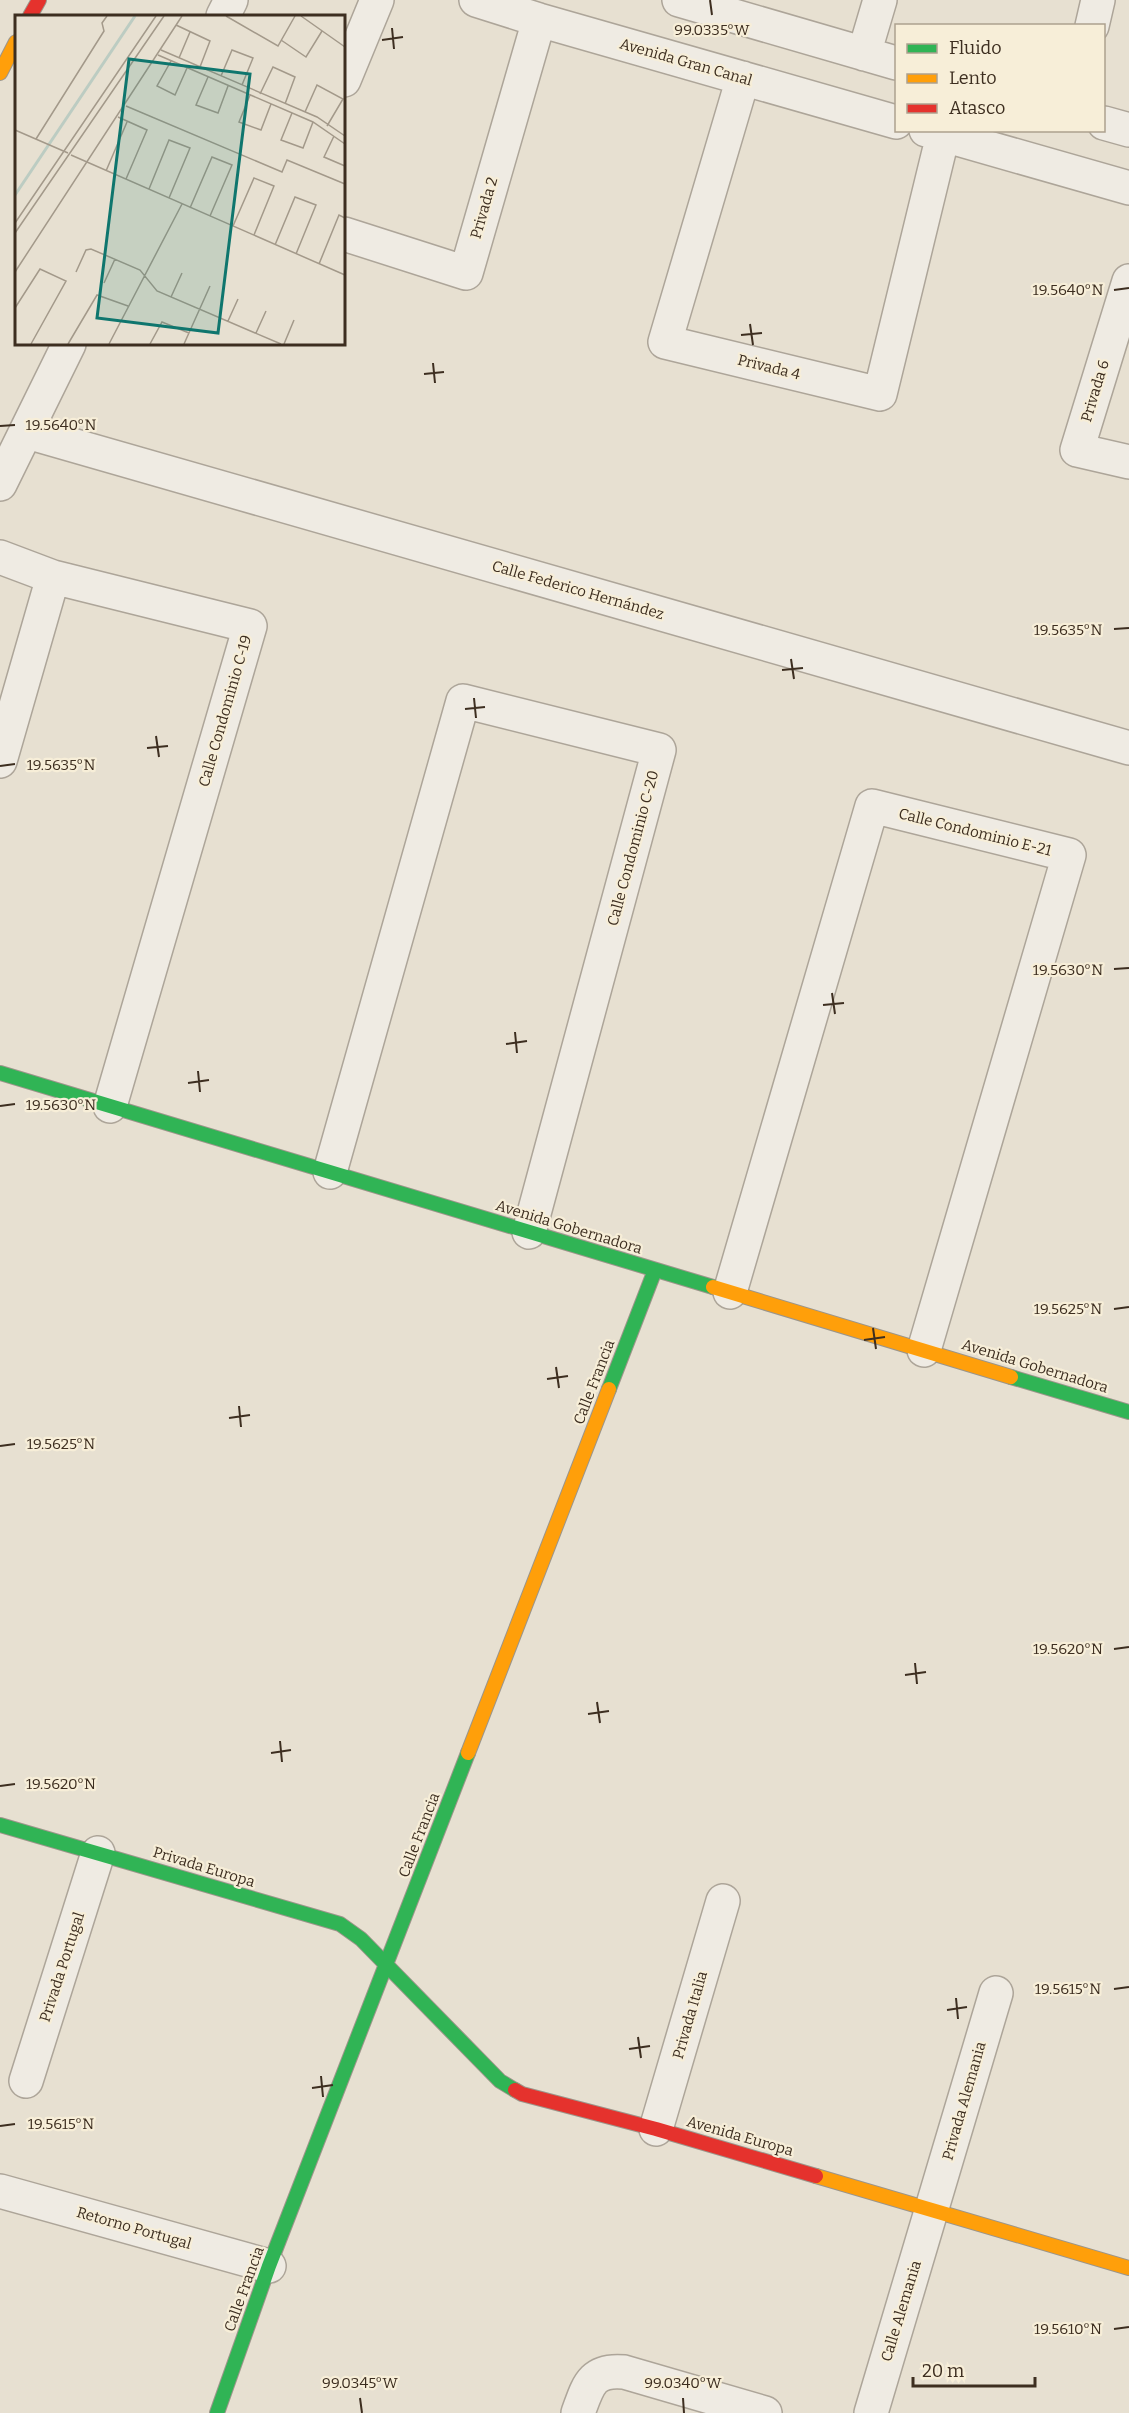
<svg xmlns="http://www.w3.org/2000/svg" width="1129" height="2413" font-family="Bitter,serif">
<rect width="100%" height="100%" fill="#e7e0d1"/>
<g fill="none" stroke-linecap="round" stroke-linejoin="round">
<defs>
<path id="street" d="M476,0L539,20L896,122
M679,0L896,63
M223,16L231,0
M1092,26L1098,0
M864,54L880,0
M743,78L665,342L880,394L943,135
M344,80L377,0
M1104,123L1129,130
M926,130L1129,188
M344,234L466,273L539,20
M1129,281L1077,450L1129,462
M27,432L1129,748
M0,484L69,344
M0,557L53,577L250,626L110,1106
M0,761L53,577
M330,1172L463,701L659,750L529,1232
M730,1292L872,806L1069,855L924,1350
M26,2081L98,1853
M656,2129L723,1901
M0,2191L269,2266
M578,2413C588,2386 591,2369 624,2372L765,2413
M871,2413L996,1993"/>
<path id="fast" d="M0,1073L713,1287
M1011,1377L1129,1412
M609,1389L655,1270
M0,1825L340,1924L361,1939L500,2081L515,2090
M217,2413L269,2266L468,1753"/>
<path id="slow" d="M0,73L16,42
M713,1287L1011,1377
M468,1753L609,1389
M816,2176L1129,2268"/>
<path id="jam" d="M30,16L39,0
M515,2090L522,2094L656,2129L816,2176"/>
</defs>
<use href="#street" stroke="#ada599" stroke-width="36"/>
<use href="#fast" stroke="#9c958a" stroke-width="16"/>
<use href="#slow" stroke="#9c958a" stroke-width="16"/>
<use href="#jam" stroke="#9c958a" stroke-width="16"/>
<use href="#street" stroke="#efebe3" stroke-width="33"/>
<use href="#fast" stroke="#30b455" stroke-width="14"/>
<use href="#slow" stroke="#ff9f0a" stroke-width="14"/>
<use href="#jam" stroke="#e5322d" stroke-width="14"/>
</g>
<path fill="none" stroke="#3d2e20" stroke-width="2" d="M710,0L712,15M392,28L394,49M382,40L403,37M1114,290L1129,288M750,324L753,345M741,335L762,333M433,363L435,383M424,374L444,372M0,426L15,425M1114,629L1129,628M791,659L794,679M782,670L803,668M474,698L476,718M465,709L485,707M156,736L159,757M147,748L168,746M0,766L15,764M1114,969L1129,968M832,993L835,1014M823,1005L844,1003M515,1032L517,1053M506,1044L527,1041M198,1071L200,1092M188,1083L209,1080M0,1106L15,1104M1114,1309L1129,1307M873,1328L876,1349M864,1340L885,1337M556,1367L559,1388M547,1379L568,1376M239,1406L241,1427M229,1418L250,1415M0,1446L15,1444M1114,1649L1129,1647M915,1663L917,1684M905,1675L926,1672M597,1702L600,1723M588,1714L609,1711M280,1741L282,1762M271,1753L291,1750M0,1786L15,1784M1114,1989L1129,1987M956,1998L958,2019M947,2010L967,2007M638,2037L641,2058M629,2049L650,2046M321,2076L323,2097M312,2088L333,2085M0,2126L15,2124M1114,2329L1129,2327M360,2398L362,2413M683,2398L684,2413"/>
<g text-anchor="middle" stroke-width="4.5" stroke-linejoin="round" paint-order="stroke">
<g font-size="15" fill="#3d2e20" stroke="#f7eed8">
<text transform="translate(686 62) rotate(16)" y="5">Avenida Gran Canal</text>
<text transform="translate(484 208) rotate(-74)" y="5">Privada 2</text>
<text transform="translate(769 367) rotate(14)" y="5">Privada 4</text>
<text transform="translate(1095 391) rotate(-73)" y="5">Privada 6</text>
<text transform="translate(578 590) rotate(16)" y="5">Calle Federico Hernández</text>
<text transform="translate(225 711) rotate(-74)" y="5">Calle Condominio C-19</text>
<text transform="translate(975 832) rotate(14)" y="5">Calle Condominio E-21</text>
<text transform="translate(633 848) rotate(-75)" y="5">Calle Condominio C-20</text>
<text transform="translate(569 1227) rotate(17)" y="5">Avenida Gobernadora</text>
<text transform="translate(1035 1366) rotate(17)" y="5">Avenida Gobernadora</text>
<text transform="translate(594 1382) rotate(-69)" y="5">Calle Francia</text>
<text transform="translate(419 1835) rotate(-69)" y="5">Calle Francia</text>
<text transform="translate(204 1867) rotate(17)" y="5">Privada Europa</text>
<text transform="translate(62 1967) rotate(-72)" y="5">Privada Portugal</text>
<text transform="translate(690 2015) rotate(-74)" y="5">Privada Italia</text>
<text transform="translate(964 2101) rotate(-74)" y="5">Privada Alemania</text>
<text transform="translate(740 2136) rotate(16)" y="5">Avenida Europa</text>
<text transform="translate(134 2228) rotate(16)" y="5">Retorno Portugal</text>
<text transform="translate(244 2289) rotate(-70)" y="5">Calle Francia</text>
<text transform="translate(901 2311) rotate(-73)" y="5">Calle Alemania</text>
</g>
</g>
<g transform="translate(15 15)">
<rect width="330" height="330" fill="#e7e0d1"/>
<path fill="none" stroke="#bcccc2" stroke-width="3" d="M0,180L120,1"/>
<path fill="none" stroke="#a3998a" stroke-width="1.5" d="M211,1L263,31L280,1M286,1L330,32M161,10L195,26L185,52M266,25L291,42L307,16M146,35L302,102L330,121M143,40L298,107L330,129M164,43L175,17M156,46L142,71L160,80L172,53M206,61L217,35L238,43L227,70M193,62L181,90L203,98L213,71M245,79L258,52L280,62L270,89M235,80L224,107L246,115L256,89M111,91L267,157L272,145L330,169M290,97L302,70L328,84L312,111M277,98L266,125L288,133L298,107M103,102L132,115L111,164M0,115L53,138M319,121L309,142L330,151M21,124L89,16L87,8L92,1M56,140L330,260M91,156L112,107M134,174L154,125L175,133L154,183M175,193L197,142L217,150L195,201M0,208L141,1M218,211L239,163L259,171L239,220M0,218L149,1M260,230L280,182L301,190L281,239M304,249L324,200L330,203M0,257L167,1M61,257L71,235L76,234L125,255L142,276L266,329M89,268L100,244M156,282L167,258M0,293L25,254L51,266L16,329M213,306L223,284M241,318L251,296M53,329L82,280L113,291M94,329L167,189M135,329L147,307L174,318M169,329L195,271M269,329L279,305"/>
<path fill="#0f766e" fill-opacity="0.15" stroke="#0f766e" stroke-width="3" d="M114,44L235,59L203,318L82,303Z"/>
<rect width="330" height="330" fill="none" stroke="#3d2e20" stroke-width="3"/>
</g>
<g font-size="15" text-anchor="middle" fill="#3d2e20" stroke="#f7eed8" stroke-width="4.5" stroke-linejoin="round" paint-order="stroke">
<text x="712" y="35">99.0335°W</text>
<text x="1068" y="295">19.5640°N</text>
<text x="61" y="430">19.5640°N</text>
<text x="1068" y="635">19.5635°N</text>
<text x="61" y="770">19.5635°N</text>
<text x="1068" y="975">19.5630°N</text>
<text x="61" y="1110">19.5630°N</text>
<text x="1068" y="1314">19.5625°N</text>
<text x="61" y="1449">19.5625°N</text>
<text x="1068" y="1654">19.5620°N</text>
<text x="61" y="1789">19.5620°N</text>
<text x="1068" y="1994">19.5615°N</text>
<text x="61" y="2129">19.5615°N</text>
<text x="1068" y="2334">19.5610°N</text>
<text x="360" y="2388">99.0345°W</text>
<text x="683" y="2388">99.0340°W</text>
</g>
<rect x="895" y="24" width="210" height="108" fill="#f7eed8" stroke="#ada18e" stroke-width="1.5"/>
<rect x="907" y="44" width="30" height="9" fill="#30b455" stroke="#ada18e" stroke-width="1.5"/>
<text x="949" y="54" font-size="18" fill="#3d2e20">Fluido</text>
<rect x="907" y="74" width="30" height="9" fill="#ff9f0a" stroke="#ada18e" stroke-width="1.5"/>
<text x="949" y="84" font-size="18" fill="#3d2e20">Lento</text>
<rect x="907" y="104" width="30" height="9" fill="#e5322d" stroke="#ada18e" stroke-width="1.5"/>
<text x="949" y="114" font-size="18" fill="#3d2e20">Atasco</text>
<path d="M913 2377v9h122v-9" fill="none" stroke="#3d2e20" stroke-width="3"/>
<text x="922" y="2377" font-size="18" fill="#3d2e20" stroke="#f7eed8" stroke-width="4.5" paint-order="stroke">20 m</text>
</svg>
